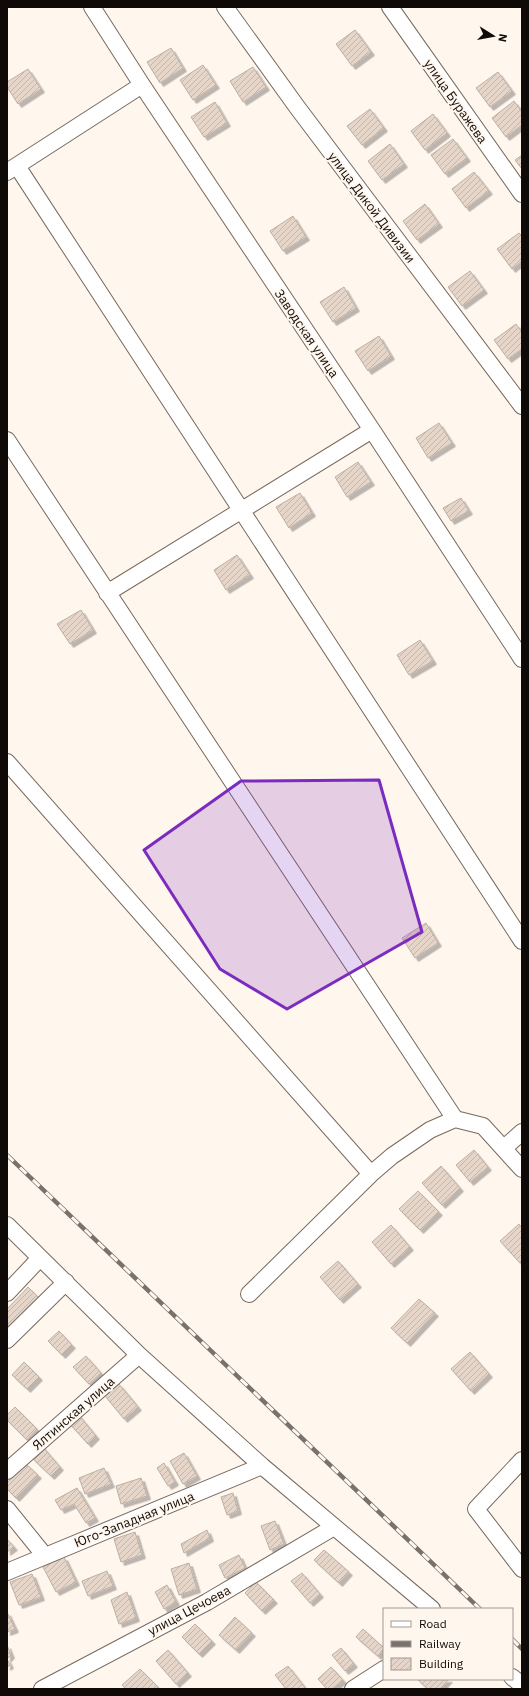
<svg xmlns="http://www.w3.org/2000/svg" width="529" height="1696" font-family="'IBM Plex Sans',sans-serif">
<defs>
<pattern id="building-hatch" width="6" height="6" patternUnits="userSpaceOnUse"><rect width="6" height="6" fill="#e5d6c9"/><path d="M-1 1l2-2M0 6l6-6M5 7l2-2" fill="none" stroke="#c3b6ab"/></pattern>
<filter id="shadow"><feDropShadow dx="3.5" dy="3.5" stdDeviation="0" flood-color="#0004"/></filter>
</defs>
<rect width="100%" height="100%" fill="#fff6ee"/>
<path fill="url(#building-hatch)" stroke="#beafa3" filter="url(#shadow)" d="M355,30L371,52L352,66L336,44Z
M171,48L183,68L160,83L147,62Z
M203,65L216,85L193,100L180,80Z
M253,67L266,87L243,102L230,81Z
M28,69L41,89L18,104L7,87V82Z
M498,72L512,91L490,107L476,88Z
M514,101L522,112V125L506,137L492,118Z
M215,102L227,123L204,137L191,117Z
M370,109L384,128L362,145L347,126Z
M433,114L447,133L425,150L411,131Z
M453,139L467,158L445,174L431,155Z
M390,144L404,164L382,180L368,161Z
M522,155V169L515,160Z
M474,172L489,191L466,208L452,189Z
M425,204L439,224L417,240L403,221Z
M293,216L306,237L283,251L270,231Z
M519,233L522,236V261L512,269L497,249Z
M470,271L484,290L462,306L448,287Z
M344,287L356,308L333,322L320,302Z
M516,324L522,332V349L508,359L494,340Z
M379,336L391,356L368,371L355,351Z
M439,423L452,443L428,458L416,438Z
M358,462L371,482L347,497L335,477Z
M300,493L312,513L289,528L276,507Z
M461,498L469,511L451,521L443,508Z
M237,555L250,575L226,590L214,570Z
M81,610L93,630L70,644L57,624Z
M420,640L433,661L409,675L397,655Z
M426,923L438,943L415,958L402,938Z
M474,1150L488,1167L470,1182L456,1165Z
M441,1166L460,1188L442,1205L422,1183Z
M418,1191L439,1212L420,1230L399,1209Z
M519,1224L522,1228V1261L520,1263L500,1241Z
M391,1225L410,1247L391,1264L372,1242Z
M338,1261L358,1284L340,1300L320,1277Z
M28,1287L40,1299L7,1330V1309Z
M419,1299L435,1313L407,1343L391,1328Z
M59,1331L72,1345L62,1355L48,1341Z
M470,1352L489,1374L471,1391L451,1369Z
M86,1356L101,1373L89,1384L73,1367Z
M24,1362L39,1377L27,1389L12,1375Z
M119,1384L138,1407L124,1419L105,1396Z
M15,1407L37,1429L27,1440L7,1420V1415Z
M77,1413L96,1436L88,1444L68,1422Z
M42,1446L60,1467L51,1476L31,1457Z
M184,1453L197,1476L183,1484L170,1461Z
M25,1463L38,1475L16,1498L7,1489V1483Z
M164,1463L175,1482L168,1486L157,1468Z
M104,1468L111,1484L85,1494L79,1478Z
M141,1478L147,1496L121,1504L116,1486Z
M77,1488L95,1518L86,1523L74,1504L61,1510L55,1500Z
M233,1493L238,1511L227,1515L221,1497Z
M275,1521L284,1544L270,1550L261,1526Z
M207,1530L210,1538L184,1553L181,1544Z
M135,1532L142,1555L121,1562L114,1539Z
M7,1539L14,1547L7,1552Z
M324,1550L349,1572L339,1583L314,1560Z
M239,1555L245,1568L225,1578L219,1565Z
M64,1557L76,1582L56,1592L43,1567Z
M189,1563L197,1589L179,1595L171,1569Z
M107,1571L113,1586L88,1596L82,1581Z
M302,1573L320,1594L310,1603L291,1581Z
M32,1574L41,1597L19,1605L10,1582Z
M256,1582L274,1600L262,1611L245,1593Z
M167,1585L176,1602L164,1609L155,1592Z
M127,1592L136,1618L119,1624L111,1600Z
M7,1612L15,1629L7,1632Z
M235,1617L252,1633L236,1650L219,1635Z
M195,1624L212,1641L199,1654L182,1637Z
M363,1629L384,1648L378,1656L356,1637Z
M7,1645L11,1655L7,1659L10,1665L7,1667Z
M341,1648L354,1664L345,1671L332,1655Z
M168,1650L188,1673L176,1684L156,1661Z
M288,1666L306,1689H286L275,1675Z
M331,1667L343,1680L332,1689H327L318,1679Z
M140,1669L158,1687L156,1689H126L122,1685Z
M417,1679H449L440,1689H428Z"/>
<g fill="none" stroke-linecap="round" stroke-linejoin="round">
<defs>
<path id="minor" d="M92,7L142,85L372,430L522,659
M225,7L297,107L522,406
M390,7L522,194
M17,166L522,941
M7,172L142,85
M7,440L455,1119
M107,593L372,430
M7,762L371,1174
M504,1148L522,1132
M7,1225L139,1355L262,1466L432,1609
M7,1293L40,1258
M249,1294L371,1174L392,1156L430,1130L455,1119L483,1126L522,1169
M7,1340L66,1282
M522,1460L476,1509L522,1569
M7,1471L139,1355
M7,1509L45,1556
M7,1572L262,1466
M512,1677L522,1685
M42,1689L207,1602L334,1527
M353,1689L384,1669"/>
</defs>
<use href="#minor" stroke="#776a5f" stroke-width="18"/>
<use href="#minor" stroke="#fff" stroke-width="16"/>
<defs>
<path id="rail" d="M7,1155L480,1609
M512,1639L522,1649"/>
</defs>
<use href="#rail" stroke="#78716c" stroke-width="4.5"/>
<use href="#rail" stroke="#fff6ee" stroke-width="3" stroke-dasharray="9" stroke-linecap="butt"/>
</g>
<path fill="#7b2cbf" fill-opacity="0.2" stroke="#7b2cbf" stroke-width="3" stroke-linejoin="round" d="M379,780L422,932L287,1009L220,969L144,850L241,781Z"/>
<g text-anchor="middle" stroke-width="4" stroke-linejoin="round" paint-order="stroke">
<g font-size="13" fill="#0f0a07" stroke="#fff6ee">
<text transform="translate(456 101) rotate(55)" y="5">улица Буражева</text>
<text transform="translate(372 207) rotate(53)" y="5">улица Дикой Дивизии</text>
<text transform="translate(307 333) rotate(56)" y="5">Заводская улица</text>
<text transform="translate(73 1413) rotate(-41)" y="5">Ялтинская улица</text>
<text transform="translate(134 1519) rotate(-22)" y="5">Юго-Западная улица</text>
<text transform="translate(189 1610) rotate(-28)" y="5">улица Цечоева</text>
</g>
</g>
<rect width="529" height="1696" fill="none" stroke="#0f0a07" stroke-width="16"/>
<rect x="383" y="1608" width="130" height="72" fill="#fff6ee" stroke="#9f9892"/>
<rect x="391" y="1621" width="20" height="6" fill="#ffffff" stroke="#9f9892"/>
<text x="419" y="1628" font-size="12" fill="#0f0a07">Road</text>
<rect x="391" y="1641" width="20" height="6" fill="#78716c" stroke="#9f9892"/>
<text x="419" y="1648" font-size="12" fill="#0f0a07">Railway</text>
<rect x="391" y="1658" width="20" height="12" fill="url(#building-hatch)" stroke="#9f9892"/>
<text x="419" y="1668" font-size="12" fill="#0f0a07">Building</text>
<g transform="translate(493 36) rotate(101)" stroke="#fff6ee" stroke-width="3" paint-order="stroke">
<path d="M0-3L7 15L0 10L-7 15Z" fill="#0f0a07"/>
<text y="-6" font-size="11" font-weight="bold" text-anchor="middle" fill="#0f0a07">N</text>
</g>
</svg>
